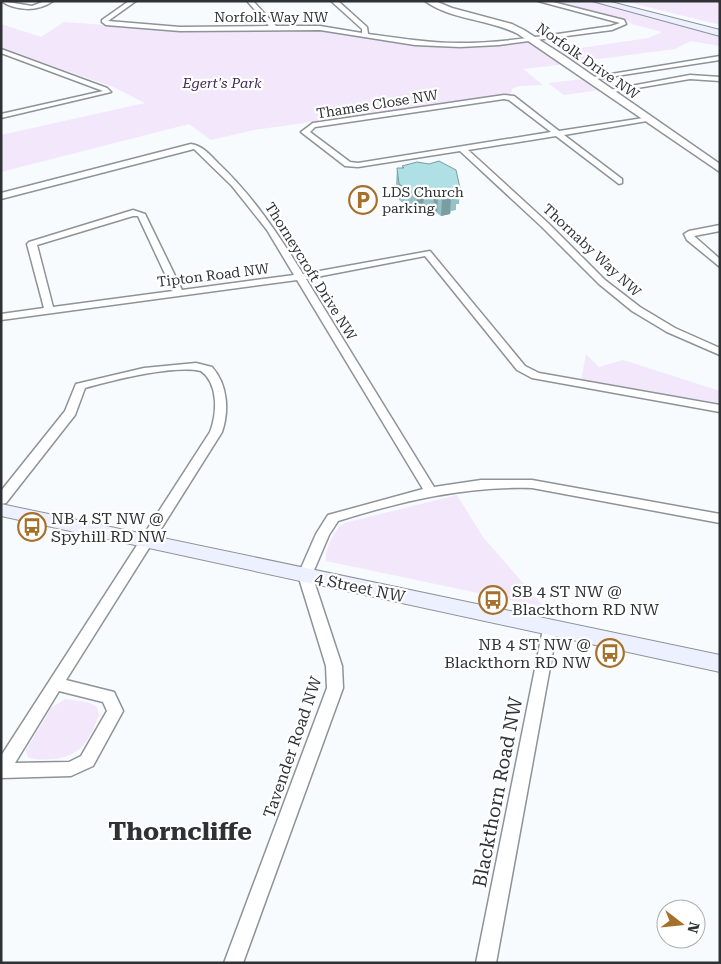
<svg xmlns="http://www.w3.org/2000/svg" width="721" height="964" font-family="'Roboto Serif',serif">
<rect width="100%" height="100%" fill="#f7fbfe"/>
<path fill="#f2e7fb" d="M549,1H591L720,34V46L691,41L675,49L576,62L559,51L649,38L662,32L632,24L628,21Z
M623,1H720V25Z
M64,22L188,31L303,28L337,31L394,42L455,47L524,42L532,43L560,63L559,65L523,69L543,85L519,86L512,89L511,94L254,130L211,140L189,124L1,172V135L145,103L113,87L1,48V24L41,37Z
M583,79L600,90L564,95L548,83Z
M586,354L599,367L623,360L720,391V403L581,380Z
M457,495L483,537L544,607L326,561C324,550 335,529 344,523Z
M65,699L88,702L97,707L99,715C89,741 80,758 51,759C42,760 36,760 28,757L26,750L51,708Z"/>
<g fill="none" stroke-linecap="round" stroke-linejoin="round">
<defs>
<path id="minor" d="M1,1L32,6L45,1H53C38,12 16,11 1,1Z
M129,1H136L108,21L180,27L269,26L247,1H253L276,26H320L362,33V29L331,1H338L367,27L368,34C399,38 428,43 459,43C510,43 561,33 611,26L620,23L538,1H549L624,20L626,24L612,30L499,45L460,47L415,45L320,30L180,31L106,25L102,22V20Z
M1,49L107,88L111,92L1,118V114L103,91L1,53Z
M720,56V60L590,80L587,78Z
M690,75L720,77V81L690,79L608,93L604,91Z
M504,95L514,96L559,131L650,117V121H647L564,135L622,179V183L619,184L556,136L468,150L548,223L605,280L640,307L675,328L720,348V355L667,332L632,311L599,284L542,227L460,151L358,167L345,166L301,132L313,123ZM504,99L509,100L551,132L358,163L350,162L310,132L315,127Z
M191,144C203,146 210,155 218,163C253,196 278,234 303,274L430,251L525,366L539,373L720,405V412L532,378L517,370L425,256L306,279L434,487L481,480H532L720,514V523L532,488C464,486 402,501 338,521L329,535L312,575L342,666L343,688L243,963H224L327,688L326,666L298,575L316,534L328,515L423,489L297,280L1,320V314L44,308L27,244L29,242L133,210L145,214L182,290L294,275L267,230L232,186L194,149L1,199V193ZM133,216H138L173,291L53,307L37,245Z
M720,225V231L694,236L720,259V267L687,240L684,234L689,231Z
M196,363L212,367C228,385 229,411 222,432L66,680L114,692L123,711L93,766L71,776L1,778V756L210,432C217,414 219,384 201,371C173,365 114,380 85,388L75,415L6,503L1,504V491L65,411L76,384L144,368ZM59,691L103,702L107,711L81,756L69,762L15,763Z
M550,623L555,625L557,629L496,963H476L543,629L545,625Z"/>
<path id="tertiary" d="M425,1H435L452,8L512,24L524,30L566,57L720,164V172L518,34C489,19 451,20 425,1Z"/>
<path id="secondary" d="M592,1H607L720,30V36Z
M1,504L720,655V672L1,516Z"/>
</defs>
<use href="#minor" stroke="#8d9398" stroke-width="3"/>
<use href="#tertiary" stroke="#8d9398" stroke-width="3"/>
<use href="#secondary" stroke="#8d9398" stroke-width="2"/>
<use href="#minor" fill="#fff" fill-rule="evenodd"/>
<use href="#tertiary" fill="#fff" fill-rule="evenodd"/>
<use href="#secondary" fill="#edf0fe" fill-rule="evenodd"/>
</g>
<path fill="#96c1c6" d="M402,166L460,188L459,204H456V210L451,211L450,214L441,216L437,213L433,215L423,209L416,212L399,200L396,184L397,168H402Z"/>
<path fill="#7a9da1" d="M424,193L423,209L416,212L417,196Z
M438,197L437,213L433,215L434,199Z
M451,197L450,214L441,216L442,199Z"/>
<path fill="#afe0e6" stroke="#7a9da1" d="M439,161L456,170L460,188H456L457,194L451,195V197L442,199L438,197L434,199L424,193L417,196L399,184L397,168H404L402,166L417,162L429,164Z"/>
<defs>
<symbol id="parking-ring" viewBox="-11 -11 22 22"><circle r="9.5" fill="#fff" stroke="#a76f2c" stroke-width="1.5"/><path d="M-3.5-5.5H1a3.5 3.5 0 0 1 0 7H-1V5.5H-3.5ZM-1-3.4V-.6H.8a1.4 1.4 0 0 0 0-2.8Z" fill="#a76f2c"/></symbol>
<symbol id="bus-ring" viewBox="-11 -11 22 22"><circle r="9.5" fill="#fff" stroke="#a76f2c" stroke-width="1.5"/><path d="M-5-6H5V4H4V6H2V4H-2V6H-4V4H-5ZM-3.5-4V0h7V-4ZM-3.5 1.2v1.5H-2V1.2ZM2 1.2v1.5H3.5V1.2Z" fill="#a76f2c"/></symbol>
</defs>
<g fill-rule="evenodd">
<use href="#parking-ring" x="347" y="184" width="32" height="32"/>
<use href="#bus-ring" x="16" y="511" width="32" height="32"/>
<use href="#bus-ring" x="477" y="584" width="32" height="32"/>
<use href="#bus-ring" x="594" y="637" width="32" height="32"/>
</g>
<g text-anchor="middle" stroke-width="4.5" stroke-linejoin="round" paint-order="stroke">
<g font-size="14" fill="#2f3234" stroke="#fff">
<text x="271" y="22">Norfolk Way NW</text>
<text transform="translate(588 61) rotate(35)" y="5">Norfolk Drive NW</text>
<text transform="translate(377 104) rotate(-9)" y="5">Thames Close NW</text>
<text transform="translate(592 250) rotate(43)" y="5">Thornaby Way NW</text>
<text transform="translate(311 271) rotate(58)" y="5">Thorneycroft Drive NW</text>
<text transform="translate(213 275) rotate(-7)" y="5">Tipton Road NW</text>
</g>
<g font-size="14" font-style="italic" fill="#432955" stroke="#fff">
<text x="222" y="88">Egert's Park</text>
</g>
<g font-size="14" fill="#2f3234" stroke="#fff" text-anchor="start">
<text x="382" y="197">LDS Church<tspan x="382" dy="16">parking</tspan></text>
</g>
<g font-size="16" fill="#2f3234" stroke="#fff" text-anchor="start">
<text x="51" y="524">NB 4 ST NW @<tspan x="51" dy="18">Spyhill RD NW</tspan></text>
<text x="512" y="597">SB 4 ST NW @<tspan x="512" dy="18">Blackthorn RD NW</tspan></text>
<text x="591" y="650" text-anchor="end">NB 4 ST NW @<tspan x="591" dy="18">Blackthorn RD NW</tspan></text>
</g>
<g font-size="16" fill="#2f3234" stroke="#fff">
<text transform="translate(360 587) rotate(12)" y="6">4 Street NW</text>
<text transform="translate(292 747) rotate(-71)" y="6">Tavender Road NW</text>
</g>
<g font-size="19" fill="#2f3234" stroke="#fff">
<text transform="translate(497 792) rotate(-79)" y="7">Blackthorn Road NW</text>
</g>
<g font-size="25" font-weight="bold" fill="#2f3234" stroke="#fff">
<text x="180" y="840">Thorncliffe</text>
</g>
</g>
<rect width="721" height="964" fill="none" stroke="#2f3234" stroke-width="5"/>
<g transform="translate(681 924) rotate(106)"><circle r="24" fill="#ffffff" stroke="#acadae"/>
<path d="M0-4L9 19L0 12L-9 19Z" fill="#a76f2c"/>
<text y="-8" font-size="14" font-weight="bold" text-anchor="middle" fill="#2f3234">N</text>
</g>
</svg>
